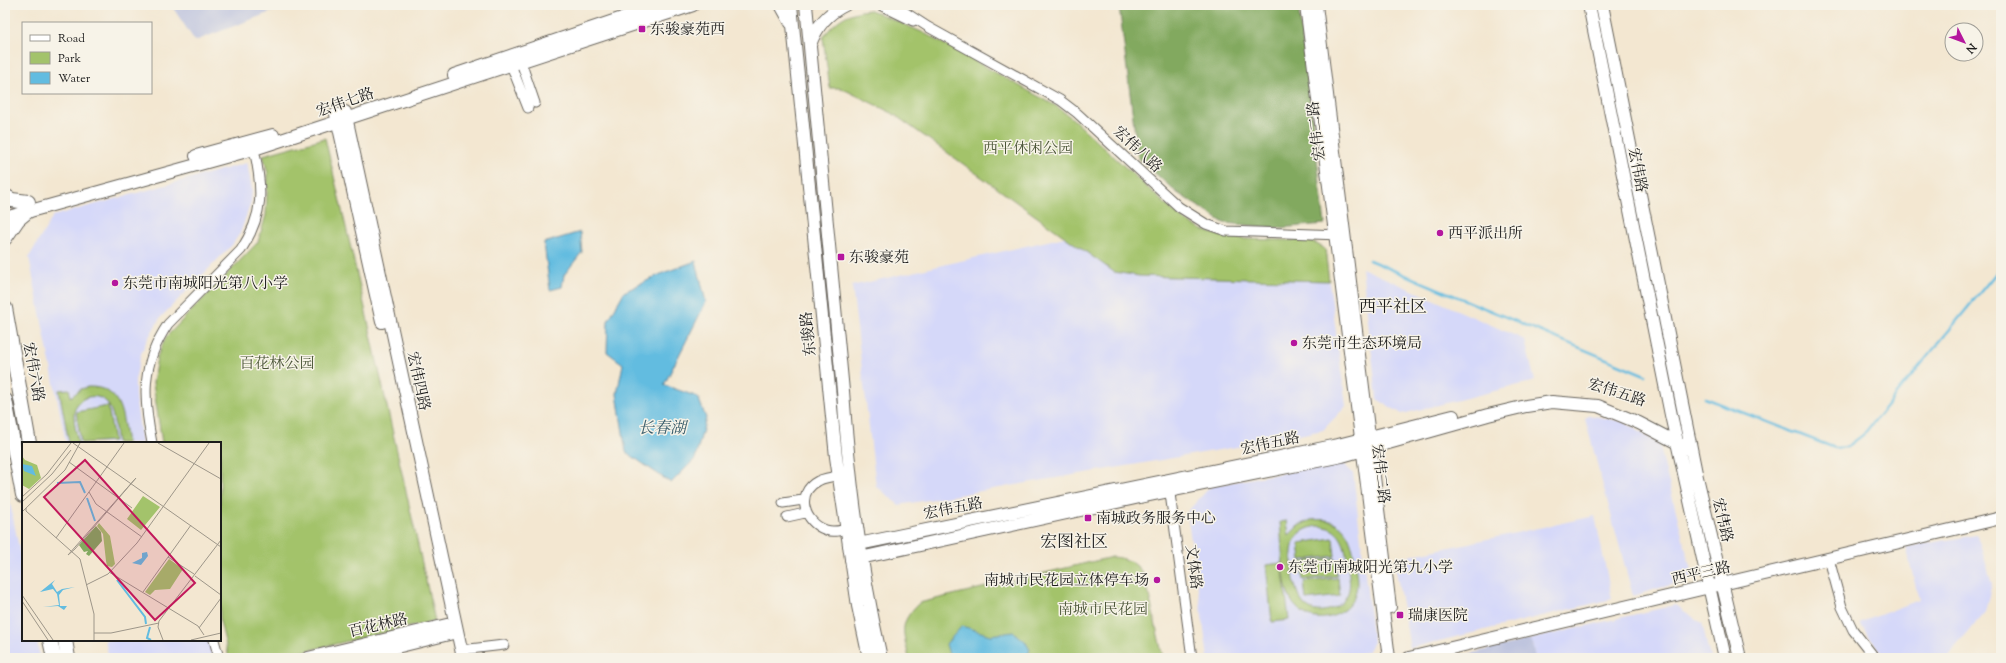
<svg xmlns="http://www.w3.org/2000/svg" width="2006" height="663" font-family="'Sorts Mill Goudy','Noto Serif SC',serif">
<rect width="100%" height="100%" fill="#f7f3e8"/>
<filter id="ink" filterUnits="userSpaceOnUse"><feTurbulence type="fractalNoise" baseFrequency=".025" numOctaves="2"/><feDisplacementMap in="SourceGraphic" scale="8" xChannelSelector="R" yChannelSelector="G"/><feConvolveMatrix kernelMatrix="1 2 1 2 8 2 1 2 1" color-interpolation-filters="sRGB"/></filter>
<filter id="wash" filterUnits="userSpaceOnUse"><feTurbulence type="fractalNoise" baseFrequency=".012" numOctaves="4" result="noise"/><feDisplacementMap in="SourceGraphic" scale="16" xChannelSelector="R" yChannelSelector="G"/><feGaussianBlur stdDeviation="0.9" result="paint"/><feColorMatrix in="noise" values="0 0 0 0 0 0 0 0 0 0 0 0 0 0 0 0 0 1.4 0 .05"/><feComposite in="paint" operator="in"/></filter>
<g filter="url(#wash)">
<rect width="100%" height="100%" fill="#f3e7d1"/>
<path fill="#d5d8f9" d="M247,163L252,189L251,202L241,231L233,244L160,318L146,342L141,354L135,380V395L142,443H66L29,257L53,216Z
M1065,237L1114,272L1139,276L1329,281L1346,406L1323,430L1260,443L899,505L876,486L852,286Z
M1362,268L1525,340L1535,381L1402,414L1377,399Z
M1589,415L1624,422L1659,444L1693,578L1633,596L1585,419Z
M1341,462L1353,473L1373,642L1367,652L1343,658H1208L1187,512L1211,486Z
M5,476L23,569V640H37L40,658H5Z
M1595,516L1612,599L1410,648L1394,559Z
M1977,535L1992,583L1985,612L1946,658H1885L1859,623L1919,600L1906,547Z
M1675,605L1702,623L1710,658H1535L1531,639Z
M105,640H210L213,658H109Z"/>
<path fill="#bdc3de" d="M171,5H276V10L195,41Z
M1531,639L1535,658H1451L1477,652Z"/>
<path fill="#a3c36b" stroke="#607044" fill-rule="evenodd" d="M871,10L924,33L1056,106L1073,119L1174,212C1209,241 1239,239 1281,240C1301,241 1309,238 1325,249L1329,281L1139,276L1114,272L892,113L841,88H830L823,38C835,20 849,11 871,10Z
M325,138L365,308L435,621L275,658H229L220,621V443H162L153,383L157,357L166,337L258,242L266,215L268,174L263,155Z
M88,387C123,386 122,417 127,443H117C115,432 115,417 109,406C102,392 80,394 75,409C72,419 77,433 78,443H69L59,390L69,389L71,397L81,389Z
M108,406L114,441L81,443L76,412Z
M1311,520C1344,516 1352,536 1355,564C1356,574 1359,584 1355,594C1349,612 1329,622 1311,617C1301,613 1292,605 1288,594C1282,575 1282,543 1280,522L1287,521L1289,535L1298,526ZM1319,526C1343,528 1346,548 1348,568C1349,576 1351,585 1348,593C1345,600 1339,607 1331,609C1303,619 1295,593 1293,572C1290,549 1291,529 1319,526Z
M1333,538L1335,556L1301,560L1299,543Z
M1112,557C1128,558 1137,563 1145,577L1163,658H909C903,631 898,624 919,603Z
M1335,558L1337,576L1303,580L1301,562Z
M1282,563L1289,620L1272,622L1266,565Z
M1338,578L1340,596L1306,600L1304,582Z"/>
<path fill="#82a95f" stroke="#4f623e" d="M1119,5H1298L1325,224L1279,228L1224,223L1176,192L1138,158Z"/>
<path fill="#62bce0" stroke="#3f6c7e" d="M580,232L582,252L564,275L562,287L550,290L544,243Z
M696,261L706,302L664,385L698,397L706,418L695,459L671,483L626,452L617,394L623,364L607,352L608,321L624,292L663,273Z
M962,626L990,635L1014,632L1025,641L1030,650L1026,658H950L946,644Z"/>
<g fill="none" stroke-linecap="round" stroke-linejoin="round">
<path stroke="#62bce0" stroke-width="2.5" d="M1369,260L1645,375
M1705,398L1835,448L1847,447L1863,435L2001,267"/>
</g>
</g>
<g filter="url(#ink)">
<g fill="none" stroke-linecap="round" stroke-linejoin="round">
<defs>
<path id="street" d="M880,5L913,21
M894,5L928,27L1060,100L1077,113L1179,207L1206,224L1226,231L1340,235
M521,62L535,103
M511,65L528,108
M152,443C143,397 141,364 168,324L241,250C264,214 263,190 254,149
M845,475C837,476 825,477 818,481C795,493 804,523 826,530C834,533 844,530 853,527
M1169,486L1192,658
M783,503L803,500
M787,517L805,513
M1829,559L1842,607L1853,630L1875,658
M214,640L219,658
M461,650L504,645"/>
<path id="secondary" d="M781,5L791,23
M791,5L836,457L858,606L869,658
M806,5L843,391C849,481 861,570 881,658
M1306,5L1389,658
M1316,5L1390,607
M1589,5L1671,415L1725,658
M1602,5L1696,473L1740,658
M810,45C816,27 828,13 845,5
M454,75L661,5
M345,112L463,658
M336,114L382,322
M196,156L273,135
M5,218L254,149L693,5
M849,546L1338,445L1453,416
M851,560L1140,497L1342,456L1488,415L1526,406L1552,402L1598,406L1639,423L1691,450
M308,658L455,623
M352,658L457,632
M1409,658L2001,518"/>
<path id="primary" d="M5,196L12,200L28,202
M5,238L18,219L29,210
M5,308L29,443
M5,400L23,495
M50,640L54,658
M65,640L68,658"/>
</defs>
<use href="#street" stroke="#67635b" stroke-width="11"/>
<use href="#secondary" stroke="#67635b" stroke-width="14"/>
<use href="#primary" stroke="#67635b" stroke-width="16"/>
<use href="#street" stroke="#fff" stroke-width="9"/>
<use href="#secondary" stroke="#fff" stroke-width="12"/>
<use href="#primary" stroke="#fff" stroke-width="14"/>
</g>
</g>
<g fill="#b5179e" stroke="#f7f3e8" stroke-width="1.5">
<rect x="638" y="25" width="8" height="8" rx="2"/>
<circle cx="1440" cy="233" r="4"/>
<rect x="837" y="253" width="8" height="8" rx="2"/>
<circle cx="115" cy="283" r="4"/>
<circle cx="1294" cy="343" r="4"/>
<rect x="1084" y="514" width="8" height="8" rx="2"/>
<circle cx="1280" cy="567" r="4"/>
<circle cx="1157" cy="580" r="4"/>
<rect x="1396" y="611" width="8" height="8" rx="2"/>
</g>
<g text-anchor="middle" stroke-width="3" stroke-linejoin="round" paint-order="stroke">
<g font-size="15" fill="#1c1c1c" stroke="#f7f3e8" text-anchor="start">
<text x="650" y="34">东骏豪苑西</text>
<text x="1448" y="238">西平派出所</text>
<text x="849" y="262">东骏豪苑</text>
<text x="123" y="288">东莞市南城阳光第八小学</text>
<text x="1302" y="348">东莞市生态环境局</text>
<text x="1096" y="523">南城政务服务中心</text>
<text x="1288" y="572">东莞市南城阳光第九小学</text>
<text x="1149" y="585" text-anchor="end">南城市民花园立体停车场</text>
<text x="1408" y="620">瑞康医院</text>
</g>
<g font-size="15" fill="#1c1c1c" stroke="#f7f3e8">
<text transform="translate(345 102) rotate(-19)" y="5">宏伟七路</text>
<text transform="translate(1316 131) rotate(-97)" y="5">宏伟二路</text>
<text transform="translate(1138 149) rotate(43)" y="5">宏伟八路</text>
<text transform="translate(1638 170) rotate(79)" y="5">宏伟路</text>
<text transform="translate(808 334) rotate(-96)" y="5">东骏路</text>
<text transform="translate(34 372) rotate(80)" y="5">宏伟六路</text>
<text transform="translate(419 381) rotate(78)" y="5">宏伟四路</text>
<text transform="translate(1617 392) rotate(18)" y="5">宏伟五路</text>
<text transform="translate(1270 443) rotate(-12)" y="5">宏伟五路</text>
<text transform="translate(1381 474) rotate(83)" y="5">宏伟二路</text>
<text transform="translate(953 508) rotate(-11)" y="5">宏伟五路</text>
<text transform="translate(1723 520) rotate(77)" y="5">宏伟路</text>
<text transform="translate(1194 567) rotate(83)" y="5">文体路</text>
<text transform="translate(1701 573) rotate(-13)" y="5">西平三路</text>
<text transform="translate(378 625) rotate(-13)" y="5">百花林路</text>
</g>
<g font-size="15" fill="#4b5638" stroke="#f7f3e8">
<text x="1028" y="153">西平休闲公园</text>
<text x="277" y="368">百花林公园</text>
<text x="1103" y="614">南城市民花园</text>
</g>
<g font-size="16" font-style="italic" fill="#385c6a" stroke="#f7f3e8">
<text x="662" y="433">长春湖</text>
</g>
<g font-size="17" fill="#1c1c1c" stroke="#f7f3e8">
<text x="1393" y="312">西平社区</text>
<text x="1074" y="547">宏图社区</text>
</g>
</g>
<g transform="translate(22 442)">
<rect width="199" height="199" fill="#f3e7d1"/>
<path d="M0,14L3,18L15,23L19,36L7,47L0,43ZM121,54L138,65L119,88L105,77ZM77,81L88,94L93,122L90,125L85,124L84,119L81,92L75,84ZM147,117L161,127L148,147L133,148L128,153L123,150Z" fill="#a3c36b"/>
<path d="M74,84L79,90L80,99L67,114L64,112L66,109L62,110L57,103Z" fill="#82a95f"/>
<path d="M0,22L10,24L14,34L2,29ZM125,110L126,114L119,123L110,121L120,116V111ZM33,138L30,142L35,150L40,147L53,145L41,148L37,153L38,164H45L42,168L36,164L21,165L37,163L35,152L31,147L18,150Z" fill="#62bce0"/>
<path fill="none" stroke="#62bce0" stroke-width="2" d="M199,3V18M35,41L58,40L63,51M65,56L73,79M95,138L123,175L124,182M128,185L125,196L129,198"/>
<path fill="none" stroke="#9d9689" stroke-width="1" d="M51,1L199,105M136,1L199,37M47,20L110,66M114,36L53,107L46,113L113,37ZM67,50L74,62L120,95M0,55L25,32L49,1M0,60L30,32L49,8M4,66V69L58,117L72,172V198M0,70L43,28L58,1M34,96L102,1M146,115L172,132M87,130L176,184L182,193M173,134L199,153M64,143L86,132L115,101L187,1M121,150L169,83M0,153L31,198M0,159L26,198M177,186L199,156M72,191H89L137,181M141,198L136,185L137,179L199,98M169,198L199,191"/>
<path fill="#c2185b" fill-opacity="0.15" stroke="#c2185b" stroke-width="2" d="M63,18L173,141L133,178L22,55Z"/>
<rect width="199" height="199" fill="none" stroke="#1c1c1c" stroke-width="2"/>
</g>
<rect width="2006" height="663" fill="none" stroke="#f7f3e8" stroke-width="20"/>
<rect x="22" y="22" width="130" height="72" fill="#f7f3e8" stroke="#9f9d96"/>
<rect x="30" y="35" width="20" height="6" fill="#ffffff" stroke="#9f9d96"/>
<text x="58" y="42" font-size="12" fill="#1c1c1c">Road</text>
<rect x="30" y="52" width="20" height="12" fill="#a3c36b" stroke="#9f9d96"/>
<text x="58" y="62" font-size="12" fill="#1c1c1c">Park</text>
<rect x="30" y="72" width="20" height="12" fill="#62bce0" stroke="#9f9d96"/>
<text x="58" y="82" font-size="12" fill="#1c1c1c">Water</text>
<g transform="translate(1964 42) rotate(132)"><circle r="19" fill="#f7f3e8" stroke="#9f9d96"/>
<path d="M0-3L7 15L0 10L-7 15Z" fill="#b5179e"/>
<text y="-6" font-size="11" font-weight="bold" text-anchor="middle" fill="#1c1c1c">N</text>
</g>
</svg>
